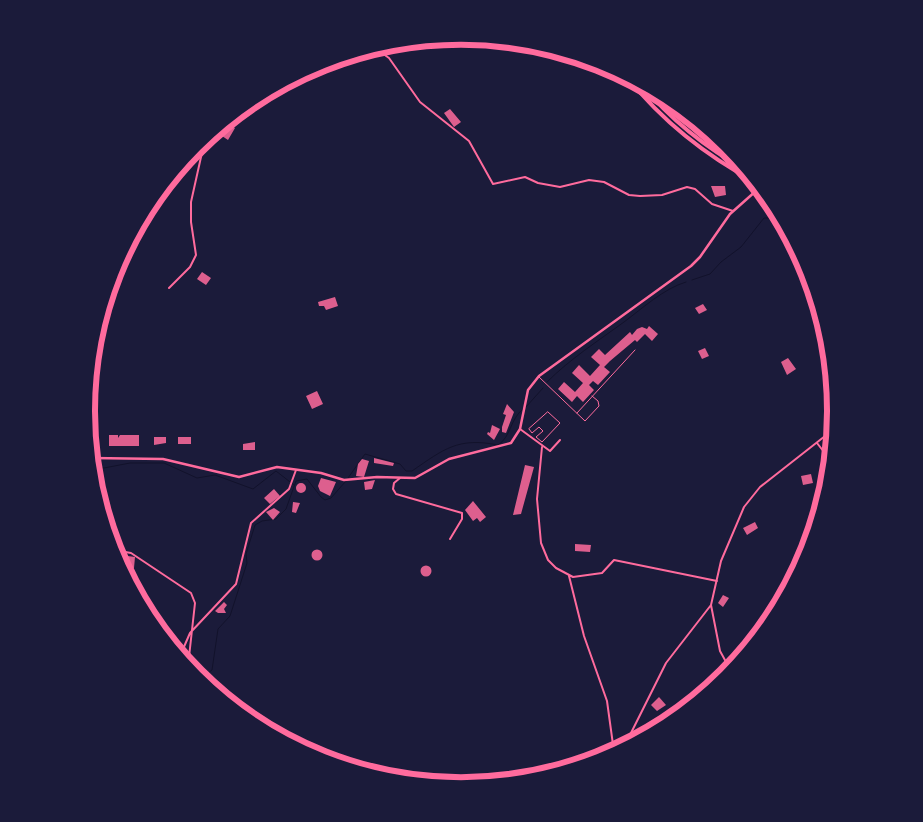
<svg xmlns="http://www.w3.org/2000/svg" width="923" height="822" font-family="'Fira Sans Condensed',sans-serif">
<rect width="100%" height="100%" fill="#1b1b3a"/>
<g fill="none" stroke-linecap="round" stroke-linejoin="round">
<path stroke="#12122b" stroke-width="1" d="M692,280L710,274L721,262L741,247L764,218H771L784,223
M547,382C570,359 598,341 624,322C643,308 663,289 686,282
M526,407L543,388
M92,466L104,468L130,463H164L197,478L215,475L253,489L276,471L294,485
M348,478L365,454L400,464L406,471H412C444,449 458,437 498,445C511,437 510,419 523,409
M200,679L212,670L218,629L230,616L247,563L246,554L255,525L262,521L276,519L286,509L296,481L307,479L321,497L325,500L331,498L346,481"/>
</g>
<path fill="#dd5f8e" d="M450,109L461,122L454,127L444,113Z
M228,124L235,128L228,140L222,136Z
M711,186H725L726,195L715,197Z
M202,272L211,278L206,285L197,279Z
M335,297L338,306L326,310L324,306H319L318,302Z
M703,304L707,310L699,314L695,308Z
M649,326L658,334L652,341L645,334L637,342L635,340L610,361L604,367L610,372L598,385L593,381L589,385L594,390L583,402L577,396L572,402L558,389L564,382L575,392L583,383L572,373L579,365L590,376L600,365L591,357L599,349L605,355L630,332L632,335L637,329L642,327L647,329Z
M705,348L709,356L702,359L698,351Z
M788,358L796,369L787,375L781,362Z
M317,391L323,404L312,409L306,396Z
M507,404L514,412L506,433L502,432V427L506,415L503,414Z
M492,425L500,429L494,440L487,434L488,432L490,433Z
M109,435H118V438L120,435H139V446H109Z
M154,437H166V443L154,445Z
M178,437H191V444H178Z
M255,442V450H243V444Z
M374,458L394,463L393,466L374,463Z
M362,459L369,461L364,477L356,476L358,464Z
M525,465L534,467L521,514L513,515Z
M811,474L813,483L803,485L801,476Z
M321,478L336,482L330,496L320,491L318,486Z
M375,480L372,489L365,490L364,482Z
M296 488a5 5 0 1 1 10 0a5 5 0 1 1-10 0Z
M274,489L280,496L270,504L264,498Z
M473,501L486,517L480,522L477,518L473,521L465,510Z
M293,502L300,503L296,513L292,512Z
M274,508L280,512L273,520L266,512Z
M755,522L758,528L747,535L743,528Z
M575,544L591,545L590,552L575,551Z
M311.5 555a5.5 5.5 0 1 1 11 0a5.5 5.5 0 1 1-11 0Z
M120,555L135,557L134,568L122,567L120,562Z
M420.5 571a5.5 5.5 0 1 1 11 0a5.5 5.5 0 1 1-11 0Z
M723,595L729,598L723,607L718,603Z
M224,602L227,605L224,609L226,613H218L215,611Z
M659,697L666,705L657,711L651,705Z"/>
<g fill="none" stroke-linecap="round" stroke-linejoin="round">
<path stroke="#ff6b9d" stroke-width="1" d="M539,377L585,421L599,406L598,401L592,396
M577,413L635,350"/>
<path stroke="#ff6b9d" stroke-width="1" d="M548,412L560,423L542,442L536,437L543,431L539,427L532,433L529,429Z"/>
<path stroke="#ff6b9d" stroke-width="2" d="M375,48L389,58L420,102L469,141L493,184L525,177L538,183L560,187L589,180L604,182L629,195L640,196L662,195L687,187L695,189L712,204L733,211
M169,288L190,267L196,255L191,222V202L205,139
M520,429L550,451L560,440
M817,443L831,461
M542,447L537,499L541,543L548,560L556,568L573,577L602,573L614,560L717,581
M400,478L394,483L393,489L396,494L462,513V519L450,539
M114,550L131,553L191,593L195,603L188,666
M569,576L584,636L607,701L614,752
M711,605L720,651L731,671
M180,656L190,633L236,584L251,523L289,489L296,470
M624,747L666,663L711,605L721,561L744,507L760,487L834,429"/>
<path stroke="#ff6b9d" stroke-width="2.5" d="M91,458L163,459L239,477L277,467L321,473L344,480L377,477L415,478L449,459L511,443L520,429L528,390L539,376L691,266L700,257L730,214L757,190"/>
<path stroke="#ff6b9d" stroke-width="4" d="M627,77C663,122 706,156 757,183
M641,84C671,120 706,148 746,170"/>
</g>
<path d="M0 0H923V822H0ZM95 411a366 366 0 1 1 732 0a366 366 0 1 1-732 0Z" fill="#1b1b3a" fill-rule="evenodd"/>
<path fill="none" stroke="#ff6b9d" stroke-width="6" d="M95 411a366 366 0 1 1 732 0a366 366 0 1 1-732 0Z"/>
</svg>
